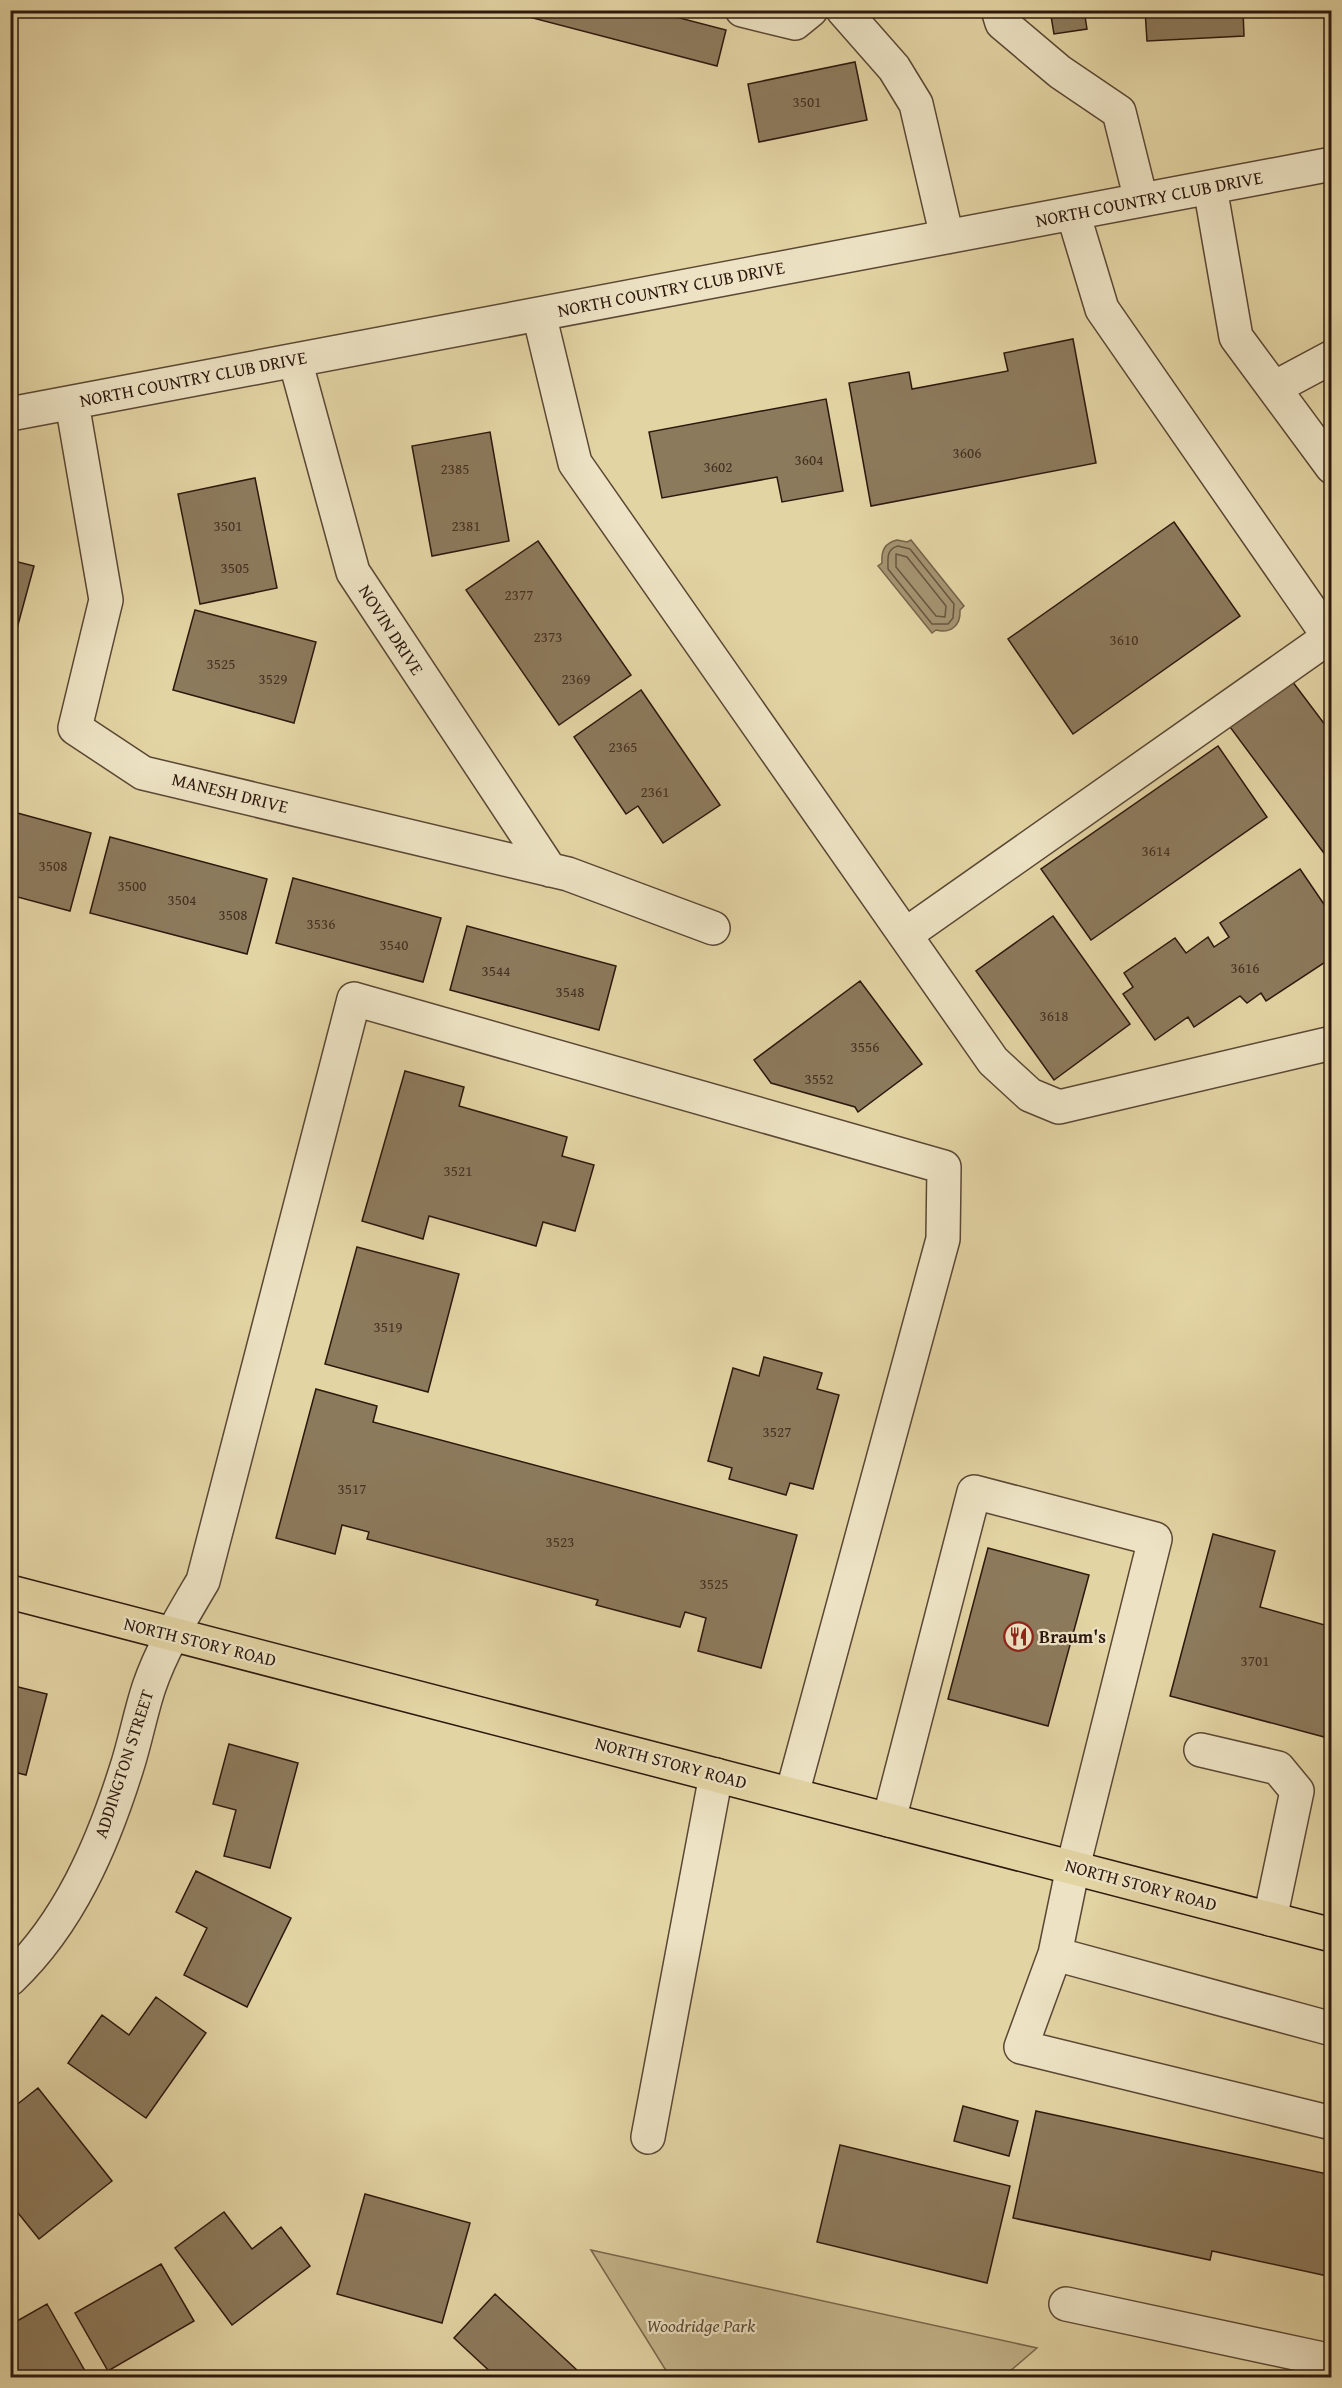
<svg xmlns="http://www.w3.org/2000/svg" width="1342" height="2388" font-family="'Gentium Book Plus',serif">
<rect width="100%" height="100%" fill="#e3d4a4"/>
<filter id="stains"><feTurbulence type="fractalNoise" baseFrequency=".00333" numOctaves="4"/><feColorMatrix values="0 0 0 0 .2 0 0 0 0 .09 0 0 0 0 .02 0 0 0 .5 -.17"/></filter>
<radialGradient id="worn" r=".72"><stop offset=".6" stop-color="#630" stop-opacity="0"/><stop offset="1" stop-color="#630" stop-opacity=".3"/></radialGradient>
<path fill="#c4b48a" stroke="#78664c" stroke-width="1.5" d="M591,2250L1037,2348L1003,2377H670Z"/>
<path fill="#a59471" stroke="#756249" stroke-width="1.5" d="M897,540L907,542L911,540L964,606L960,610C961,626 950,634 936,630L932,633L878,566L882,563C881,550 885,543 897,540Z"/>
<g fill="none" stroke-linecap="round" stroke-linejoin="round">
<path stroke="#695640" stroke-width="1.5" d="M898,546L910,549L954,604L953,618L948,624H932L888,569C888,559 886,549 898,546Z
M896,554L907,557L946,606L945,617L936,616L896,567Z"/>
</g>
<path fill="#8c7a5c" stroke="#2d180e" stroke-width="1.5" d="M502,10H649L726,30L717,66Z
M1050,10H1084L1087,29L1054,34Z
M1145,10H1243L1244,36L1147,41Z
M855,62L867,120L759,142L748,84Z
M1073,339L1096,463L871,506L849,383L909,372L912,389L1008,371L1004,353Z
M826,399L843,491L782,502L777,477L662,498L649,432Z
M490,432L509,541L432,556L412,446Z
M255,478L277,588L200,604L178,494Z
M1174,522L1240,616L1073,734L1008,639Z
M538,541L631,675L559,725L466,590Z
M10,560L34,566L10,654Z
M195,610L316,642L294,723L173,690Z
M1292,681L1332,734V864L1230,727Z
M641,690L720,805L663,843L638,806L626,814L574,737Z
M1218,746L1267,817L1091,940L1041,869Z
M10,811L91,833L70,911L10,895Z
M110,837L267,879L247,954L90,913Z
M1300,869L1332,916V949L1327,952L1330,959L1266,1001L1261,993L1247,1003L1240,996L1194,1027L1188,1017L1155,1040L1123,994L1133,987L1124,973L1175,938L1186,953L1208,937L1214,947L1229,937L1220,923Z
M293,878L441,918L423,982L276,943Z
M1053,916L1130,1024L1054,1080L976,971Z
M467,926L616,966L599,1030L450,990Z
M860,981L922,1064L858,1112L855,1107L771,1083L754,1060Z
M405,1071L464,1087L459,1106L567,1137L562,1156L594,1165L575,1231L543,1222L536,1246L429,1216L423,1239L362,1221Z
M357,1247L459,1274L428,1392L325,1364Z
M764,1357L822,1373L817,1389L839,1395L813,1489L790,1483L786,1495L729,1479L732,1468L708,1461L733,1368L759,1376Z
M316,1389L377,1406L373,1422L797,1535L761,1668L698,1651L706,1618L685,1612L680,1627L596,1605L598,1600L367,1539L369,1532L342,1525L335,1554L276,1538Z
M1213,1534L1275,1551L1260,1607L1332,1627V1726L1328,1738L1170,1696Z
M988,1548L1089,1575L1048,1726L948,1699Z
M10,1685L47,1694L26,1775L10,1771Z
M229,1744L298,1763L270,1868L224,1856L236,1810L213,1804Z
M196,1871L291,1918L247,2007L184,1975L207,1928L176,1912Z
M156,1997L206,2033L146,2118L68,2063L102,2015L129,2035Z
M38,2088L112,2181L39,2239L10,2203V2110Z
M963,2106L1018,2121L1009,2156L954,2141Z
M1036,2111L1332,2175V2277L1212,2251L1210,2260L1013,2218Z
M840,2145L1010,2186L987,2283L817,2242Z
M365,2194L470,2223L442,2323L337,2294Z
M224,2212L252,2249L281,2227L310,2266L232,2325L175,2248Z
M161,2264L194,2321L108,2371L75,2313Z
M495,2294L578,2371L572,2378H497L454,2338Z
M47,2304L89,2378H10V2325Z"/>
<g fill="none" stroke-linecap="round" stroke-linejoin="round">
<defs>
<path id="minor" d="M742,10L795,23L811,10
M843,10L894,68L916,104L947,237
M998,10L1002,23L1060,72L1119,112L1141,200
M1210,187L1236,337L1332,467
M1073,213L1102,309L1332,641
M539,314L575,463L993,1061L1030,1095L1059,1107L1332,1043
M295,360L353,572L550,870
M1274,388L1332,357
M72,403L106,600L75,728L143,773L568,874L713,928
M10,414L1332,164
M905,935L1329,637
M1201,1750L1278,1768L1297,1791L1270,1919
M889,1820L974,1492L1155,1539L1073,1867L1055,1954L1021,2047L1332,2123
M1055,1954L1332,2029
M10,1979C69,1923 102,1846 126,1770C135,1743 140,1714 149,1687C162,1649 183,1615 203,1581L354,999L944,1167L943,1239L792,1794
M648,2137L716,1775
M1066,2304L1332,2361"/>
<path id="major" d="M10,1592L1332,1935"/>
</defs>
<use href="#minor" stroke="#5a4734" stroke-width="36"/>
<use href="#major" stroke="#2d180e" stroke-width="36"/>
<use href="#minor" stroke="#ede3c4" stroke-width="33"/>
<use href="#major" stroke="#e3d4a4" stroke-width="33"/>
</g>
<defs>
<symbol id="restaurant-ring" viewBox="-11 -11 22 22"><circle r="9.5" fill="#ede3c4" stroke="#8f2418" stroke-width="1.5"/><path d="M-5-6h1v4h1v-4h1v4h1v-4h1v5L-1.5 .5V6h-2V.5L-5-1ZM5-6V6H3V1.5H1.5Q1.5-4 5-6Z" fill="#8f2418"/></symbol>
</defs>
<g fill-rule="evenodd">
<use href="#restaurant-ring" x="1002" y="1620" width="33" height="33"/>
</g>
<g text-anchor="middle" stroke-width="4.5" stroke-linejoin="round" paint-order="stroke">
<g font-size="15" fill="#453022">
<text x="807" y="107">3501</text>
<text x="967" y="458">3606</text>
<text x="809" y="465">3604</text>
<text x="718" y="472">3602</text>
<text x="455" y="474">2385</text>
<text x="228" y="531">3501</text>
<text x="466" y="531">2381</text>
<text x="235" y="573">3505</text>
<text x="519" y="600">2377</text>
<text x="548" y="642">2373</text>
<text x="1124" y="645">3610</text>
<text x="221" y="669">3525</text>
<text x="273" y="684">3529</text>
<text x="576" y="684">2369</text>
<text x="623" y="752">2365</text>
<text x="655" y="797">2361</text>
<text x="1156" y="856">3614</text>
<text x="53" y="871">3508</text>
<text x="132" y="891">3500</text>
<text x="182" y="905">3504</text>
<text x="233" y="920">3508</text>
<text x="321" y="929">3536</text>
<text x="394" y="950">3540</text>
<text x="1245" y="973">3616</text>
<text x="496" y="976">3544</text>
<text x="570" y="997">3548</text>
<text x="1054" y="1021">3618</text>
<text x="865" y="1052">3556</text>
<text x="819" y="1084">3552</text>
<text x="458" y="1176">3521</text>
<text x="388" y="1332">3519</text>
<text x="777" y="1437">3527</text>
<text x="352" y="1494">3517</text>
<text x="560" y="1547">3523</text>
<text x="714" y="1589">3525</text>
<text x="1255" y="1666">3701</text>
</g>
<g font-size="18" fill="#2d180e" stroke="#ede3c4">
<text transform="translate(1149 199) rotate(-11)" y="6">NORTH COUNTRY CLUB DRIVE</text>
<text transform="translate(671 289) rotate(-11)" y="6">NORTH COUNTRY CLUB DRIVE</text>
<text transform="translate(193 379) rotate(-11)" y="6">NORTH COUNTRY CLUB DRIVE</text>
<text transform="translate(391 630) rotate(57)" y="6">NOVIN DRIVE</text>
<text transform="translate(230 793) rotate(14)" y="6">MANESH DRIVE</text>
<text transform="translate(200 1642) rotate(14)" y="6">NORTH STORY ROAD</text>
<text transform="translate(671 1763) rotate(15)" y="6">NORTH STORY ROAD</text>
<text transform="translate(124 1764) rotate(-72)" y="6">ADDINGTON STREET</text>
<text transform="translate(1141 1885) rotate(15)" y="6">NORTH STORY ROAD</text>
</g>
<g font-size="18" font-weight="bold" fill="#2d180e" stroke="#ede3c4" text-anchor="start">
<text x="1039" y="1643">Braum's</text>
</g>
<g font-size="18" font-style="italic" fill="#5a4733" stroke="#ede3c4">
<text x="701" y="2332">Woodridge Park</text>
</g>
</g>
<rect width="1342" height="2388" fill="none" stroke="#e3d4a4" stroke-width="36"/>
<rect x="12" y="12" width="1318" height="2364" fill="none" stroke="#2d180e" stroke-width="3"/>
<rect x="18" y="18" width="1306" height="2352" fill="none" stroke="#2d180e" stroke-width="1.5"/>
<rect width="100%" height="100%" filter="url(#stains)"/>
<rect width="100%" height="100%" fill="url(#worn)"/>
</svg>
